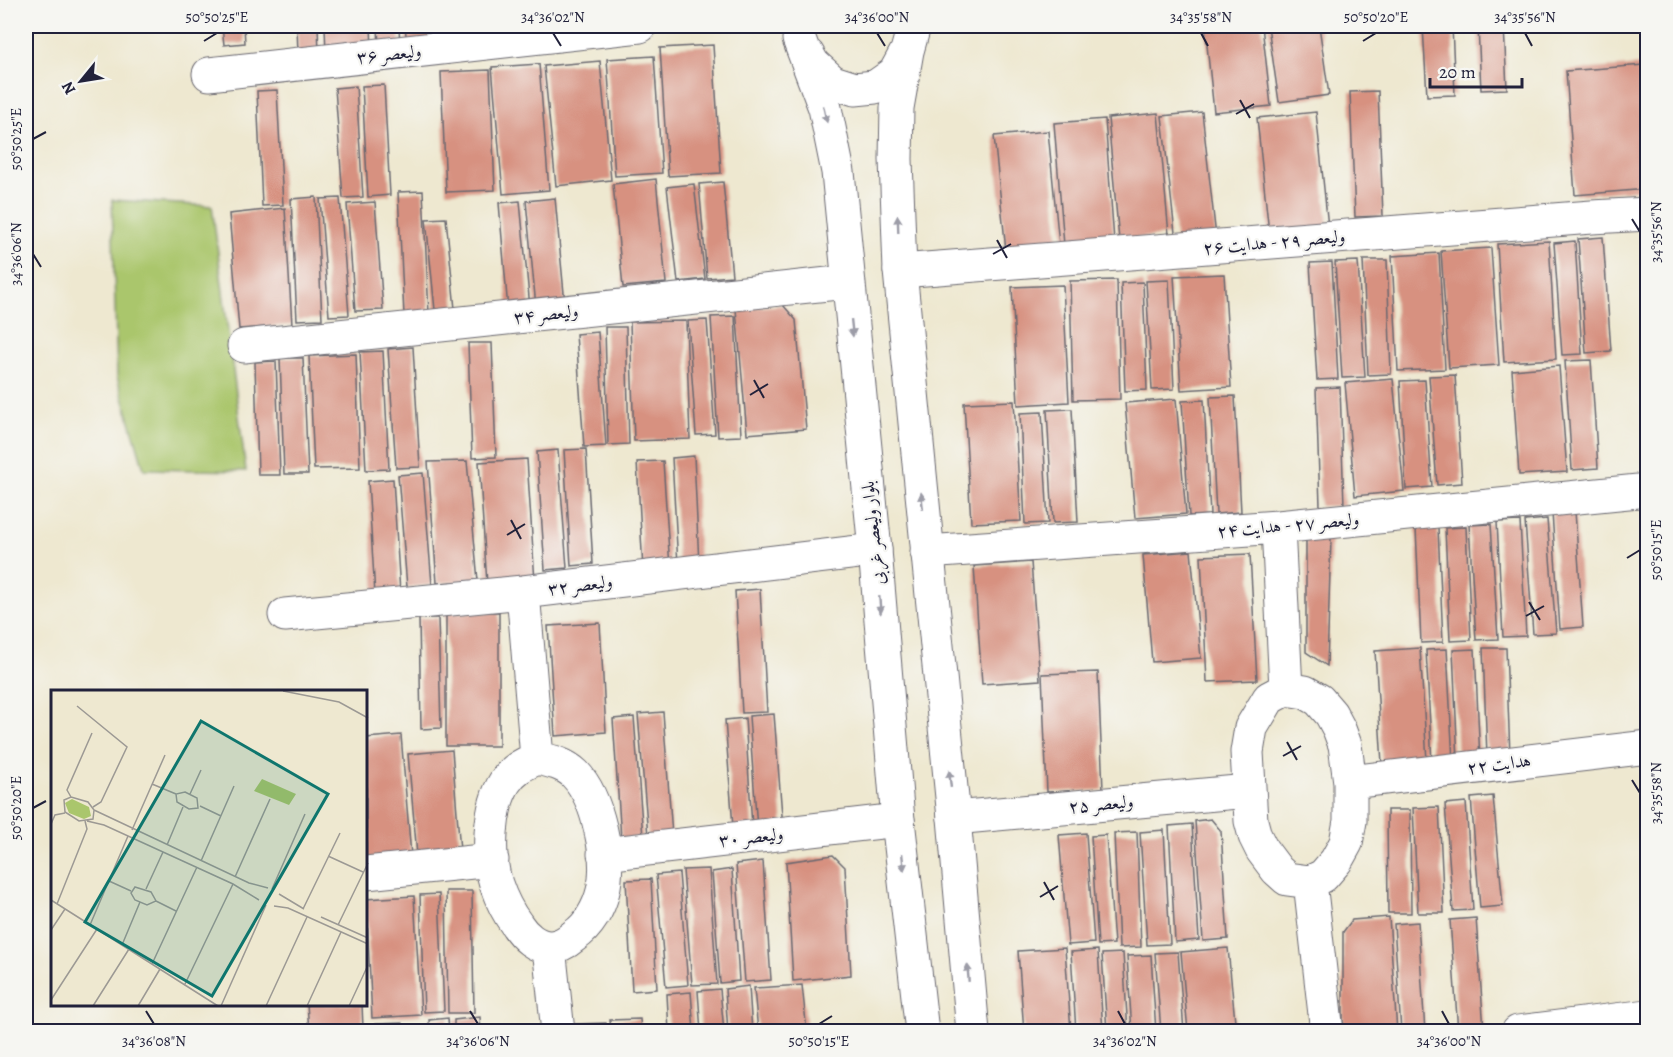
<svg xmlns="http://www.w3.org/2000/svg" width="1673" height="1057" font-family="Alegreya,Amiri,serif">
<rect width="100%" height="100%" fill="#f6f6f2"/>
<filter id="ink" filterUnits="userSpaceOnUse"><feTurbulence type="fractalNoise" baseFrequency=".0167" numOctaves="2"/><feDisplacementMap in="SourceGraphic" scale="12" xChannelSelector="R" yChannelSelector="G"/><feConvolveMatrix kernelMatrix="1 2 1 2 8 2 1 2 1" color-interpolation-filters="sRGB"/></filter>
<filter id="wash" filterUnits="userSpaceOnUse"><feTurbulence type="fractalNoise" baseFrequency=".008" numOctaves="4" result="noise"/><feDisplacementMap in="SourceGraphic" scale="24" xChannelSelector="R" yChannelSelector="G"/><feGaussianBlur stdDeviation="1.35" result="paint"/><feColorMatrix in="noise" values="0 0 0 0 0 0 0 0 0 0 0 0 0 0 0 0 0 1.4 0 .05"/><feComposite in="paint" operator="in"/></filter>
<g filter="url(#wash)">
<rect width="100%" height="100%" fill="#eee8d0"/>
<path fill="#aac66c" stroke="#667454" stroke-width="1.5" d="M112,200L212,206L246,471L144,469L117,377Z"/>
<g id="blocks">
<path fill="#d79180" d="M222,26H244L245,43L224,45Z
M297,26H318L319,54L298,55Z
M325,26H371L372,51L326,53Z
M378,26H399L400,46L379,47Z
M405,26H429L431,41L407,44Z
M436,26H457L458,34L437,35Z
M461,26H485L486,33L462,37Z
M1205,26H1262L1271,106L1214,112Z
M1268,26H1319L1329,95L1279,102Z
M1423,26H1452L1455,95L1427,96Z
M1478,26H1504L1507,89L1481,90Z
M713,45L721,173L668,176L660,48Z
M654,56L662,173L615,176L607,59Z
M600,61L611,180L556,186L544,66Z
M539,64L549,190L503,194L492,67Z
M1644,65L1648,106V189L1575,195L1566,71Z
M490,70L495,190L446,192L441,72Z
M384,85L390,195L368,197L362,86Z
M356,86L363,197L343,198L335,88Z
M277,90L283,205L262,206L257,91Z
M1378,91L1383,216L1355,217L1350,92Z
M1202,112L1216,237L1176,242L1162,116Z
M1316,112L1328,227L1269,233L1257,118Z
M1158,113L1169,235L1119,240L1108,118Z
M1105,119L1114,241L1064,245L1054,123Z
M1048,131L1059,245L1006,251L994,136Z
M656,179L666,283L623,287L613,184Z
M723,182L732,276L707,278L699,184Z
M694,184L705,279L678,282L667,187Z
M423,191L429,314L404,315L398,192Z
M316,197L322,319L297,320L291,199Z
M340,198L349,315L329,316L320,199Z
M555,198L565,304L536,307L526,201Z
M520,201L530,308L508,310L499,203Z
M375,202L383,310L355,311L347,204Z
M285,208L292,325L239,329L229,214Z
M446,218L455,309L435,310L426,219Z
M1603,237L1611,351L1586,353L1578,239Z
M1549,241L1556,359L1504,362L1497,244Z
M1575,241L1582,354L1562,355L1554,243Z
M1491,248L1499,365L1449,368L1441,251Z
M1439,253L1445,369L1398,371L1392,256Z
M1363,260H1387L1391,374L1368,375Z
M1358,261L1365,377L1342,378L1335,262Z
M1332,262L1338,379L1317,380L1310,263Z
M1224,274L1231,387L1181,390L1174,276Z
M1117,280L1120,399L1073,400L1070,281Z
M1169,280L1174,389L1152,390L1146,281Z
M1143,282L1147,390L1125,391L1121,283Z
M1063,285L1069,402L1018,405L1012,287Z
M783,305L796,320L806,429L747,434L736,309Z
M735,316L741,436L718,437L711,317Z
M707,320L715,434L696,435L688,321Z
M686,321L690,439L634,441L630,322Z
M605,327H626L629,444L608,445Z
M598,332L606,446L584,447L576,334Z
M468,343H492L496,457L472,458Z
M413,347L420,467L396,468L388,349Z
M383,351L389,469L366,470L360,352Z
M356,354L360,468L314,469L309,356Z
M280,358H303L308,474H284Z
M1591,360L1598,468L1572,470L1565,361Z
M276,361L280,475H258L255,362Z
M1559,366L1567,472L1519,475L1512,370Z
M1455,375L1462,483L1437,485L1429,376Z
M1393,379L1404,491L1355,496L1345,383Z
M1425,380L1432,487L1406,489L1400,381Z
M1340,387L1344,506H1320L1316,388Z
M1235,396L1241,512L1216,514L1210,397Z
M1176,399L1186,514L1135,518L1125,403Z
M1204,400L1210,515L1189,516L1182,401Z
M1014,401L1021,521L971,523L964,403Z
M1072,409L1078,522L1053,523L1047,410Z
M1042,412L1048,523L1025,524L1020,413Z
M586,449L593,564L571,566L564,450Z
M558,450L567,568L545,570L537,452Z
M694,456L699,564L678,565L672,458Z
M527,459L535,582L487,584L479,462Z
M467,461L478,581L437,583L428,462Z
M663,461L670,568L643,570L637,462Z
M423,473L432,585L407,587L398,475Z
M393,479L400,593L375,595L368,481Z
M1575,511L1583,627L1560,629L1552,513Z
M1547,519L1556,633L1533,634L1525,521Z
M1520,521L1526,636L1503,637L1497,522Z
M1491,524L1498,639L1476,640L1469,525Z
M1438,527L1443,642L1421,643L1416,528Z
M1466,527L1471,640L1450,641L1445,528Z
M1306,537L1331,538L1327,666L1306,652Z
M1191,551L1201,658L1152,662L1143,555Z
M1250,554L1257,680L1207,682L1201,556Z
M1031,562L1040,680L982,684L974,566Z
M760,589L767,712L742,713L735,591Z
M446,612H499V746H446Z
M419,618H438L441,728L421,729Z
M600,623L606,732L555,736L548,626Z
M1420,648L1427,761L1382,764L1375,651Z
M1483,648H1506L1510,756L1487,757Z
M1447,649L1453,762L1432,763L1426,650Z
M1475,649L1480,761L1458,762L1453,650Z
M1098,672L1103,790L1047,792L1042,674Z
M663,712L672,835L648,836L638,714Z
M774,714L783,828L757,829L749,716Z
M634,717L643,837L621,839L613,719Z
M745,718L752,826L733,827L725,720Z
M401,735L411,856L366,859V738Z
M452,750L460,851L417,855L408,754Z
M1493,796L1503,906L1480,908L1471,798Z
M1466,802L1473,910L1453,911L1445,804Z
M1439,807L1444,913H1418L1413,808Z
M1387,810H1410L1411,913H1388Z
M1211,819L1221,831L1228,939L1203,941L1195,821Z
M1192,824L1199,940L1175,942L1169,826Z
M1164,830L1170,944L1147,945L1140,832Z
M1137,832L1141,947L1119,948L1114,833Z
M1086,833L1094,943L1068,945L1059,835Z
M1106,835L1114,944L1098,945L1091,836Z
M833,855L845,867L851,975L793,981L786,862Z
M763,861L771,980L745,982L736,864Z
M709,869L717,984L692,985L683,870Z
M732,869L739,981L720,983L712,872Z
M679,873L688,985L666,987L656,875Z
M651,879L657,989L632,991L626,880Z
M446,891H472L474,1013H448Z
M439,894L444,1011L424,1012L420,895Z
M414,896L421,1015L372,1018L366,899Z
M1389,917L1397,1032H1348L1343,1022V932L1352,920Z
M1476,918L1484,1030L1458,1032L1450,920Z
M1418,922L1425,1032H1401L1394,924Z
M1065,948L1071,1032H1024L1018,951Z
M1228,948L1236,1032H1188L1181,952Z
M1098,950L1103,1032H1076L1071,952Z
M1178,952L1184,1032H1161L1155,953Z
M1123,953L1128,1032H1107L1102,954Z
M1151,955L1156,1032H1132L1127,956Z
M802,985L807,1032H758L754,988Z
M749,986L752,1032H728L725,989Z
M720,989L724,1032H701L698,991Z
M691,992L694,1032H669L667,994Z
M307,1004H362L363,1029L309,1031Z
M480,1017L481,1032H454V1020Z
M448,1018L449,1032H430L429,1020Z
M640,1019L641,1032H611L610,1020Z
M402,1023V1032H376V1024Z
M606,1023L607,1032H575L574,1024Z"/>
</g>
</g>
<g filter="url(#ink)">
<use href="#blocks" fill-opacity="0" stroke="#69676f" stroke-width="1.5"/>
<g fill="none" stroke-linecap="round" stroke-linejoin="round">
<defs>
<path id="minor" d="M209,74L640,26
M900,271L1592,217L1648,214
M244,346L847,282
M1278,527L1286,689
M927,552L1278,527L1648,490
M523,592L537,758
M285,615L523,592L875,550
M1286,689L1305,692L1319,700L1331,714L1339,729L1345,745L1350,782V821L1346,843L1336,861L1323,876L1310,882L1287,879L1277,870L1262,850L1255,836L1251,821L1247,752L1251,728L1269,698Z
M537,758C551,761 565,764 575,774C598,798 611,859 603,891C599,908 589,926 574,936C567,942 559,947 550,947C536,947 524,936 517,925C508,913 501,899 496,884C487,856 489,807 505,782C513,769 524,764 537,758Z
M1350,782L1648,747
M954,818L1248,791
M604,854L898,820
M366,873L492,860
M1310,882L1327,1032
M549,947L558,1032
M1518,1032L1648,1016"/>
<path id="secondary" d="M799,39L825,108L838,172L875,550L898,820L922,1032
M907,51L897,108L896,159L900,271L954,818L973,1032
M808,55L813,64L833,82L855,89L875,87L895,73L907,51L914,26"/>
</defs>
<use href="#minor" stroke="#69676f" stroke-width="35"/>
<use href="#secondary" stroke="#69676f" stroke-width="35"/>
<use href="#minor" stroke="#fff" stroke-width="33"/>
<use href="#secondary" stroke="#fff" stroke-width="33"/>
</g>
<defs><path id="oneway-solid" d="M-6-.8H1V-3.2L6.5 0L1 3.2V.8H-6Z" transform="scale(1.5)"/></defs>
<g fill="#9c9ca7">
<use href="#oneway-solid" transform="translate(825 114) rotate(77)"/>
<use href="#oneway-solid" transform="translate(898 224) rotate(-92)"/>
<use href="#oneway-solid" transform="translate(852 328) rotate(84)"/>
<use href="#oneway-solid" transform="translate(922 501) rotate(-96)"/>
<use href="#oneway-solid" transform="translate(880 605) rotate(85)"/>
<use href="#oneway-solid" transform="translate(950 779) rotate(-96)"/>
<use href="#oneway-solid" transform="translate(903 862) rotate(84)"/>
<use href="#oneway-solid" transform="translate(968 973) rotate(-95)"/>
</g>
</g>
<path fill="none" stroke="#22223b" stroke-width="2" d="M553,33L561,46M877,33L885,46M1201,33L1208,46M1525,33L1532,46M204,41L217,33M1363,41L1376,33M1240,100L1250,118M1236,114L1254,104M33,139L46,132M1632,219L1640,232M997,240L1007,258M33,254L41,267M993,254L1011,244M754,380L764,398M750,395L768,384M511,520L521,539M507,535L525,524M1627,558L1640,550M1529,602L1540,620M1526,616L1544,606M1287,742L1297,760M1283,756L1301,746M1632,780L1640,793M33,808L46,801M1044,882L1054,900M1040,897L1058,886M146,1011L154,1024M470,1011L478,1024M1118,1011L1125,1024M1442,1011L1449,1024M819,1024L832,1016"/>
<g text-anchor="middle" stroke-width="4.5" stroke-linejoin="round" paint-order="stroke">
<g font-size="18" fill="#22223b" stroke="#f6f6f2">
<text transform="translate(389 54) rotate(-6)" y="6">ولیعصر ۳۶</text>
<text transform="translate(1274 242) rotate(-5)" y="6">ولیعصر ۲۹ - هدایت ۲۶</text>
<text transform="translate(546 314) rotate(-6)" y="6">ولیعصر ۳۴</text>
<text transform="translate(1288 525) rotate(-5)" y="6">ولیعصر ۲۷ - هدایت ۲۴</text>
<text transform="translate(873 533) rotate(-96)" y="6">بلوار ولیعصر غربی</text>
<text transform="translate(580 585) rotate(-7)" y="6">ولیعصر ۳۲</text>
<text transform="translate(1499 764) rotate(-7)" y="6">هدایت ۲۲</text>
<text transform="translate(1101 804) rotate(-5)" y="6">ولیعصر ۲۵</text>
<text transform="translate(751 837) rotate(-6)" y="6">ولیعصر ۳۰</text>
</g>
</g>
<g transform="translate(51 690)">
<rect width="316" height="316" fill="#eee8d0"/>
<path d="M211,89L245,104L238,115L203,101ZM21,109L38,117L40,126L33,129L18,123L14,113Z" fill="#aac66c"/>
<path fill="none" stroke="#9c9994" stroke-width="1.5" d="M232,1L288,12L317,28M26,16L76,57L50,112L42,117M101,94L125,104M134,102L146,108L147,118L138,119L126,112L125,104ZM139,104L150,80M20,107L16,100L41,43M20,107L37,112L43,120L42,129L28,131L14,122L13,110ZM149,116L170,126M43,120L198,193L217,198M36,131L53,135L182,194L208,210M0,134L4,125L14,123M81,140L114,65M116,155L132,117M277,166L312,182M150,171L183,96M184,187L219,109M58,191L80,201M84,197L100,202L105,211L96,215L84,210L80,203ZM95,199L112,162M221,199L254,124M228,204L253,219M0,210L167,316M105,211L125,221M6,214L36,139L34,131M223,216L237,218L317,254M252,219L289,143M270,227L317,248M39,235L77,146M287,235L317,173M0,240L14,219M71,255L89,212M101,274L146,177M134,294L182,194M0,310L46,239M42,316L78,259M87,316L109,279M170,316L215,215M215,316L256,227M256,316L290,242M298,316L317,275"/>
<path fill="#0f766e" fill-opacity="0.15" stroke="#0f766e" stroke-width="3" d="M150,31L277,104L161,306L34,232Z"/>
<rect width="316" height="316" fill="none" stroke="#22223b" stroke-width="3"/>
</g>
<rect width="1673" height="1057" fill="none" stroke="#f6f6f2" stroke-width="66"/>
<g transform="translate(81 81) rotate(240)" stroke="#f6f6f2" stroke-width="4.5" paint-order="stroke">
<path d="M0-4.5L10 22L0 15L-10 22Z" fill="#22223b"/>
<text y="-9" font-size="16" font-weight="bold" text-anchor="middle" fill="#22223b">N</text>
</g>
<path d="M1430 78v9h92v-9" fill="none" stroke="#22223b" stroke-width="3"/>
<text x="1439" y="78" font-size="18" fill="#22223b" stroke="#f6f6f2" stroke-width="4.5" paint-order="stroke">20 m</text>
<rect x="33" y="33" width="1607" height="991" fill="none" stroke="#22223b" stroke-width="2"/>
<g font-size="15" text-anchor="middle" fill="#22223b">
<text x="217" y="22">50°50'25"E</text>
<text x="553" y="22">34°36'02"N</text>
<text x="877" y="22">34°36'00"N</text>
<text x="1201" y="22">34°35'58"N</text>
<text x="1376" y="22">50°50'20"E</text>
<text x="1525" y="22">34°35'56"N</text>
<text transform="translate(16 139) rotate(-90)" y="5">50°50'25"E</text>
<text transform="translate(1656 232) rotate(-90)" y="5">34°35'56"N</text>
<text transform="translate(16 254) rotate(-90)" y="5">34°36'06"N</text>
<text transform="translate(1656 550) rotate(-90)" y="5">50°50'15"E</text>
<text transform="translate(1656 793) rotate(-90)" y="5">34°35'58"N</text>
<text transform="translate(16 808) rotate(-90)" y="5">50°50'20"E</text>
<text x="154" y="1046">34°36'08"N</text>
<text x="478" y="1046">34°36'06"N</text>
<text x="819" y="1046">50°50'15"E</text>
<text x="1125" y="1046">34°36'02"N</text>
<text x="1449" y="1046">34°36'00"N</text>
</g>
</svg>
